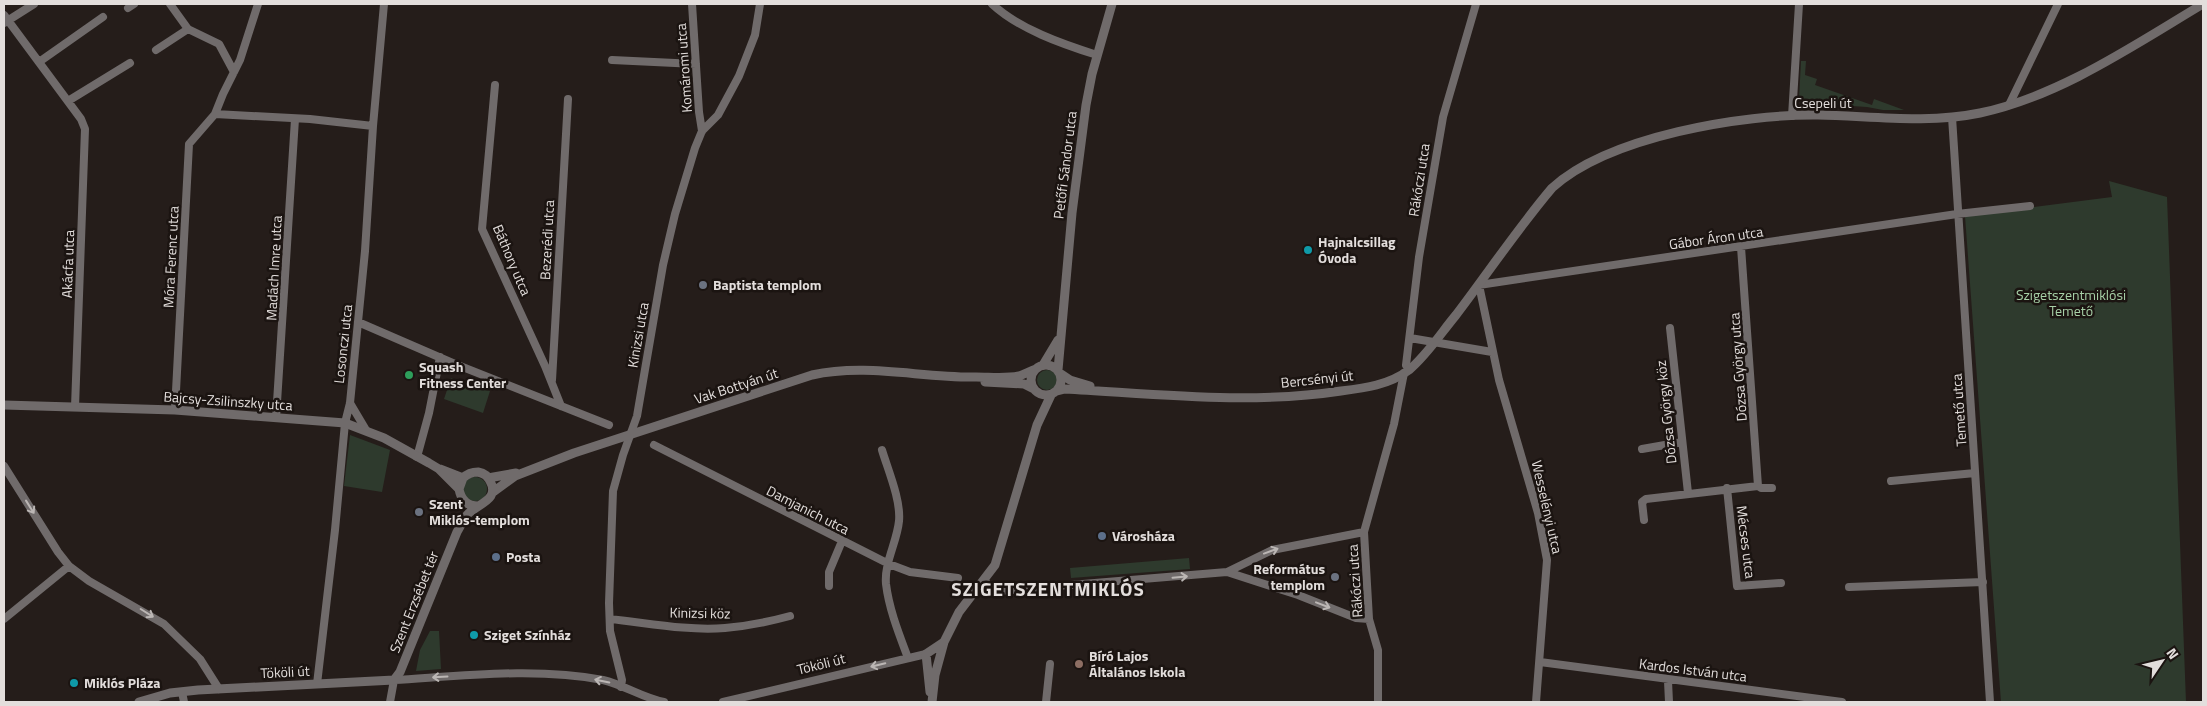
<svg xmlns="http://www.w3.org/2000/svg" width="2207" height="706" font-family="'Titillium Web',sans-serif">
<rect width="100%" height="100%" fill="#251d1a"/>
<path fill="#2e3a2d" d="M1801,61H1806L1805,75L1817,79L1815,85L1872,105L1874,99L1904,110H1883L1867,107L1838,105L1809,109L1803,107L1799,100Z
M2109,181L2167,197L2186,702H2001L1965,216L2112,197Z
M1037 380a10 10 0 1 1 20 0a10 10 0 1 1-20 0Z
M451,378L490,391L483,413L444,399Z
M350,435L390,450L382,492L344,486Z
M463 489a12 12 0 1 1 24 0a12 12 0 1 1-24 0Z
M1189,558L1190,569L1071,578L1070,568Z
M430,631H439L441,669L416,671L420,650Z"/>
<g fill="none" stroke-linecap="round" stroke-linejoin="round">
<path stroke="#706b6b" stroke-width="8" d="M170,4L188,29L219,44L234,72
M692,4L699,112L702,131
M992,4C1019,29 1062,44 1097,55
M128,8L134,4
M4,15L81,119L85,129L75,407
M4,23L34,4
M156,50L188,29
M612,60L696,64
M39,62L103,17
M495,85L482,229L545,366L561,406
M68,101L130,63
M2009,105L2058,4
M215,114L310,119L373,126
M1792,116L1799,4
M1952,117L1990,702
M1741,247L1758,486
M358,322L455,364L609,425
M1670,328L1688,493
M1410,338L1492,352
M1406,365L1419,257L1443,117L1476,4
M552,380L568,99
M350,403L366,430
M175,410L189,144L215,114L223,94L240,60L258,4
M276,418L295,119
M654,445L889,564L910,572L958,578
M1642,449L1682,442
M882,450C888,470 901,500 899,521C897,542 884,563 886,584C889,609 899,634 908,658
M417,457L429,413L440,357
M4,466L58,552L69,566L89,581L164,624L200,659L219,689
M1891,481L1975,473
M1727,488L1737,586L1781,583
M1644,520L1642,502L1646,499L1758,486L1761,488H1772
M1227,572L1298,595L1356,618L1369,619
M985,581L991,588L999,591L1227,572L1272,550L1364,532
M829,586V572L842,541
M1849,587L1983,582
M4,619L69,566
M610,619C648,623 687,631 725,628C747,626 768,622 790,616
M1540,662L1842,702
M1668,681L1669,702
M317,684L335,530L345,423L350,403L365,251L373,126L384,4
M621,687L622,680L610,631L609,603L613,491L623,455L637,416L663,265L675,214L695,148L702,131L718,115L739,76L755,35L760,4
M182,692L184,702
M390,702L394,680C461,676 537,667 603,680C624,685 643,698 664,702
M723,702L926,654
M1046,702L1050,664
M1378,702V650L1369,619L1364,532L1394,424L1404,373
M1536,702L1547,560L1538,513L1499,380L1479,285L1957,214L2030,206"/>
<path stroke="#706b6b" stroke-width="9" d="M1031 380a15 15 0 1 1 30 0a15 15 0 1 1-30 0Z
M1043,365L1058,340
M1058,370L1072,213L1086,105L1092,74L1112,4
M1061,374L1070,380L1090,386
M985,382L1024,384L1034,389
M1057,391L1065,389C1157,394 1249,405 1341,391C1365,388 1389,385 1409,370C1427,355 1441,333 1456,315C1488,273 1518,228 1552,188C1609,136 1743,114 1818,115C1871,116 1927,124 1980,113C2060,96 2134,45 2203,4
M4,405L175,410L345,423L384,438L429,463L439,469L459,489
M440,469L463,478
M488,478L516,473
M493,492L515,476L574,453L812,375C867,363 921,378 976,377C990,377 1005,379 1019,376C1025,374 1030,371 1036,369
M930,692L926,654L944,642
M139,702L170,693L198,690L394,680L400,672L457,532C460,527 463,520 467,515C476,504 501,500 490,481C488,476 483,473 478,472C472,472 467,474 463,478L459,489C461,500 467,506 478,506
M932,702L935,675L944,642L959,612L995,565L1037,425L1051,395"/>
</g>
<defs><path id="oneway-shaft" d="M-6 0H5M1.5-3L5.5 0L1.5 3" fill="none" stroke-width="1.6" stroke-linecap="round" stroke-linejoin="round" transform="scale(1.25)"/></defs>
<g stroke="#bbb6b4">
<use href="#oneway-shaft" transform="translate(30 507) rotate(58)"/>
<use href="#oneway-shaft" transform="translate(1271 551) rotate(-20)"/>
<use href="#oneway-shaft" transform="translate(1180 577) rotate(-5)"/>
<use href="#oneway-shaft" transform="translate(1323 605) rotate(21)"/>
<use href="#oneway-shaft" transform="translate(147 613) rotate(32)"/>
<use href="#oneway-shaft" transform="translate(878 665) rotate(166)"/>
<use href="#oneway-shaft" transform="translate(440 677) rotate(177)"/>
<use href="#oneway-shaft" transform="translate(602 681) rotate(-168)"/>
</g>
<g fill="#0f9aa8" stroke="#1b1411" stroke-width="2">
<circle cx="1308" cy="250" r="5"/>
<circle cx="474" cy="635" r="5"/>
<circle cx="74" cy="683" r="5"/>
</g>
<g fill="#6b7280" stroke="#1b1411" stroke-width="2">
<circle cx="703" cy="285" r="5"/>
<circle cx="419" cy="512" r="5"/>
<circle cx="1335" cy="577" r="5"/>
</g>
<circle fill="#2e9e5b" stroke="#1b1411" stroke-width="2" cx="409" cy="375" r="5"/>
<g fill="#5c6f8a" stroke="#1b1411" stroke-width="2">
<circle cx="1102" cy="536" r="5"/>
<circle cx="496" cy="557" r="5"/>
</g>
<circle fill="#8d6e63" stroke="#1b1411" stroke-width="2" cx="1079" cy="664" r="5"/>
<g text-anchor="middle" stroke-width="5" stroke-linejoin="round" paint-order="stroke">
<g font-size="14" fill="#e3dedc" stroke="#1b1411">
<text transform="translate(684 68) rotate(-94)" y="5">Komáromi utca</text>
<text x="1823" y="108">Csepeli út</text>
<text transform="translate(1065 165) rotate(-83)" y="5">Petőfi Sándor utca</text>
<text transform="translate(1419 180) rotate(-81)" y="5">Rákóczi utca</text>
<text transform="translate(1716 238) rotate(-8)" y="5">Gábor Áron utca</text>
<text transform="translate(547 240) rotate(-87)" y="5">Bezerédi utca</text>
<text transform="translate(171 257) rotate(-87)" y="5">Móra Ferenc utca</text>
<text transform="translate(512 260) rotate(67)" y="5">Báthory utca</text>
<text transform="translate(68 264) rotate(-88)" y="5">Akácfa utca</text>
<text transform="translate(274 268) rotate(-87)" y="5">Madách Imre utca</text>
<text transform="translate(638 335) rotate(-80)" y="5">Kinizsi utca</text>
<text transform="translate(343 344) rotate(-84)" y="5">Losonczi utca</text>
<text transform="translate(1738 367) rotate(-94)" y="5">Dózsa György utca</text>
<text transform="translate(1317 379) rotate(-6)" y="5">Bercsényi út</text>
<text transform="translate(736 386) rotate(-18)" y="5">Vak Bottyán út</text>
<text transform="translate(228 401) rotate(4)" y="5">Bajcsy-Zsilinszky utca</text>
<text transform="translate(1959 410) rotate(-94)" y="5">Temető utca</text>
<text transform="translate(1666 412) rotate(-96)" y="5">Dózsa György köz</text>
<text transform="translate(1547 507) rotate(77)" y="5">Wesselényi utca</text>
<text transform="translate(808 510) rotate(27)" y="5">Damjanich utca</text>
<text transform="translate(1746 542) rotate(83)" y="5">Mécses utca</text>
<text transform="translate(1355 581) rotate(-94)" y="5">Rákóczi utca</text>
<text transform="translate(414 602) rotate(-68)" y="5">Szent Erzsébet tér</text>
<text transform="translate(700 613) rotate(1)" y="5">Kinizsi köz</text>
<text transform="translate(821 664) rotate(-14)" y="5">Tököli út</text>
<text transform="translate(1693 670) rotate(7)" y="5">Kardos István utca</text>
<text transform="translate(285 672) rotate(-3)" y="5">Tököli út</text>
</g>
<g font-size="14" font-weight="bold" fill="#e3dedc" stroke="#1b1411" text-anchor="start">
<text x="1318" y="247">Hajnalcsillag<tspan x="1318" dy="16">Óvoda</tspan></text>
<text x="713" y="290">Baptista templom</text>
<text x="419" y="372">Squash<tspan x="419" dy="16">Fitness Center</tspan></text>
<text x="429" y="509">Szent<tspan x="429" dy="16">Miklós-templom</tspan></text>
<text x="1112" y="541">Városháza</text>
<text x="506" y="562">Posta</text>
<text x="1325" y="574" text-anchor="end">Református<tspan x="1325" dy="16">templom</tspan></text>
<text x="484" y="640">Sziget Színház</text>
<text x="1089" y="661">Bíró Lajos<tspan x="1089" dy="16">Általános Iskola</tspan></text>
<text x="84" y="688">Miklós Pláza</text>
</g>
<g font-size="14" fill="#a7d0a7" stroke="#1b1411">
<text x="2071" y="300">Szigetszentmiklósi<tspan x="2071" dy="16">Temető</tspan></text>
</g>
<g font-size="19" font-weight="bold" letter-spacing="1" fill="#e3dedc" stroke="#1b1411">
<text x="1048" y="596">SZIGETSZENTMIKLÓS</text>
</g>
</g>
<rect width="2207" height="706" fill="none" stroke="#e3dedc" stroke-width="10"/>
<g transform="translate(2162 661) rotate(55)" stroke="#1b1411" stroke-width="4" paint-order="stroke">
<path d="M0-4L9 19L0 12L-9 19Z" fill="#e3dedc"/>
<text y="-8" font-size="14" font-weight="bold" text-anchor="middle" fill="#e3dedc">N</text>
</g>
</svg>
